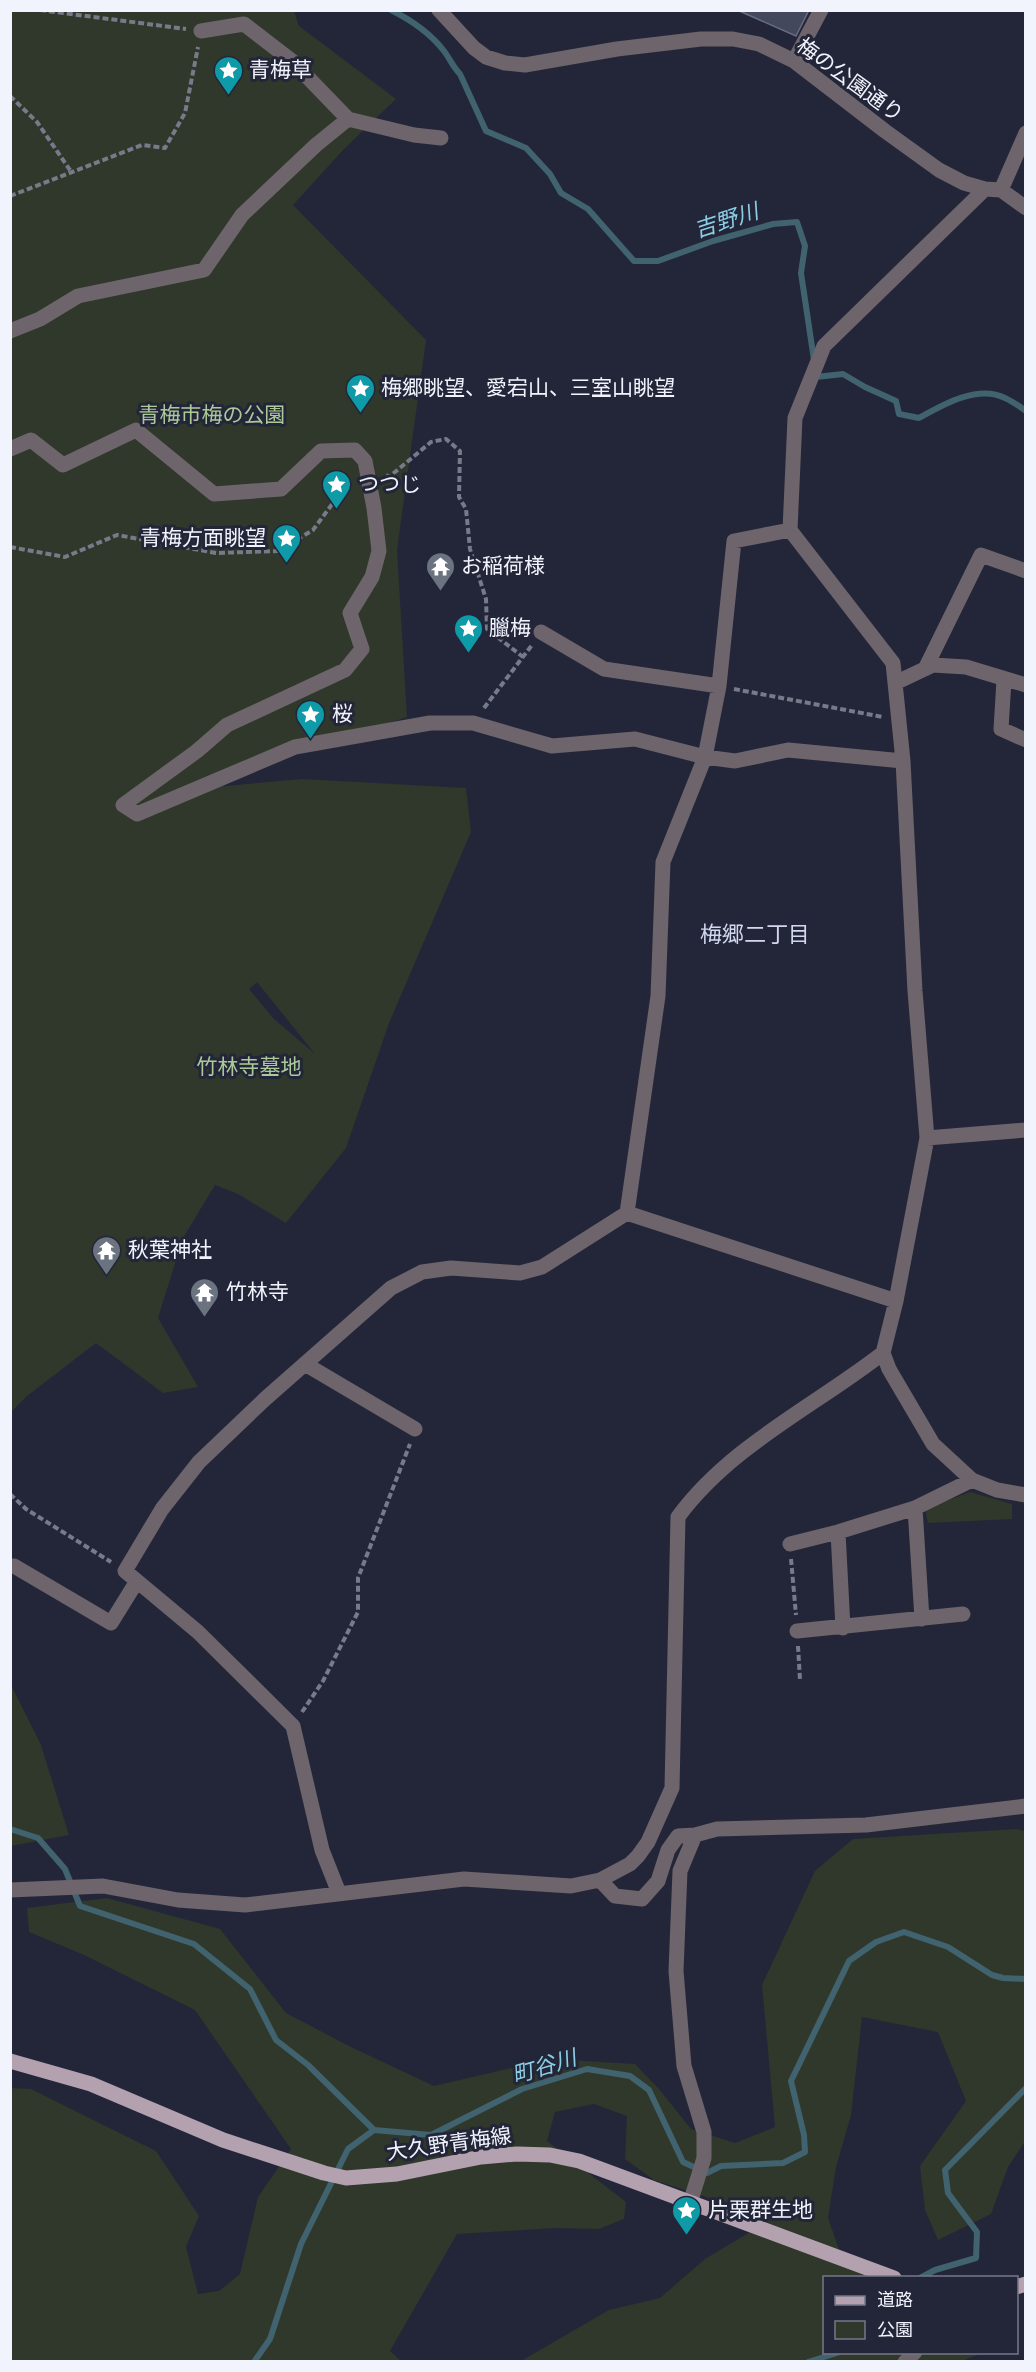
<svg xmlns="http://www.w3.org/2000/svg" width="1036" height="2372" font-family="Lato,'Noto Sans JP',sans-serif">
<rect width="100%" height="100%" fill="#232639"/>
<path fill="#2f382a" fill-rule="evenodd" d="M11,11H294L299,26L396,99L344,149L293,205L426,340L397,550L407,717L192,789L302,779L466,788L471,832L389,1023L346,1148L286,1223L238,1194L215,1185L183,1238L158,1318L198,1387L163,1393L96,1343L27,1396L11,1412ZM257,982L315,1054L274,1019L249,989Z
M970,1492L1012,1504V1519L928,1523L925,1509Z
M11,1685L41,1745L69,1835L11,1846Z
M1016,1829L1025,1831V2141L1008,2167L991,2214L938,2240L925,2210L920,2166L966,2101L938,2032L862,2017L851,2115L836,2167L828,2218L840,2252L877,2273L911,2277L824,2278V2352L982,2353L962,2361H521L609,2310L660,2298L705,2259L767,2222L752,2212L654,2180L625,2159L627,2116L594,2104L555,2112L547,2141L626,2202L624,2219L599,2229L555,2228L457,2234L390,2351L401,2361H11L10,2088L31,2089L156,2151L199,2216L186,2247L198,2294L219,2291L240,2274L258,2197L291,2149L195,2010L84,1955L29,1932L27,1908L107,1898L220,1929L286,2013L351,2047L434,2086L550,2059L635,2064L659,2089L691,2129L735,2143L775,2127L762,1985L815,1871L853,1839Z"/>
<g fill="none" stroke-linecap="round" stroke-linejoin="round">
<path stroke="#40636f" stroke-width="6" d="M391,10C411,20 431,34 444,51C450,59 453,67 460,74L486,131L526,148L550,174L561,193L588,209L634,261H658L713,241L773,224L797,222L805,246L801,273L814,360
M816,373V377L843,374L865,387L896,401L899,414L919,418C942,405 978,384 1005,398C1012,401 1019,406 1026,411
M10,1829L38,1838L65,1869L80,1906L194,1944L250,1989L276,2040L308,2065L374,2130L431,2135L522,2089L587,2069L630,2076L649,2090L683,2162L707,2173L721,2166L783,2163L805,2152L804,2135L791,2081L849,1961L876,1942L904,1932L948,1947L992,1975L1003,1978L1026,1979
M920,2278L935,2270L976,2258L977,2232L948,2193L945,2170L1026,2088
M254,2362L270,2339L301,2244L348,2149L374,2130
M808,2362L840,2352"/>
</g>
<path fill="#44485d" stroke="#676c82" stroke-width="1.5" d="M737,10H809L796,36Z"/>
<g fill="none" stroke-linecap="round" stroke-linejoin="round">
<path stroke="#777a89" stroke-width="4" stroke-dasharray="6 3" stroke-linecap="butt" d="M40,10L186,29
M10,11L11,10
M10,96L37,122L72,173
M10,196L142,145L165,148L185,113L198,47
M386,475L389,477L431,442L446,439L460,451L459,497L466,509L470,549L486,599L487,629L523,657
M10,547L65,557L117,535L216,553L278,551L313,530L350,480
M734,689L883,717
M484,708L532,645
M10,1494L26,1509L111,1562
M791,1559L796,1615
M798,1646L800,1680
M302,1712L323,1681L358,1612V1578L410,1444"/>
<path stroke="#6e646b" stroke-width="15" d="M439,10L474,48L486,57L505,63L525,65L617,49L701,39H733L759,44L794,61L885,131L939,170L964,183L985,189L1001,190L1026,208
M201,31L244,24L292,61L348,119L414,135L441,138
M794,61L821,10
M1001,190L1026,133
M10,331L40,319L78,296L204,270L242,215L316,145L348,119
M10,449L31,440L63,465L136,430L214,494L281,489L321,451L355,450L365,461L374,508L379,551L372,577L350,613L362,649L345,670L227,725L197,751L123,805L137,814L295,747L430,723H473L552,746L635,739L705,757L735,761L788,750L903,761
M790,530L795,418L824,346L985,189
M541,632L604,669L719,686
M925,669L981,555L1026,571
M1004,680L1001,729L1026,740
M895,683L933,665L966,667L1026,685
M927,1138L1026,1130
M896,1301L627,1213L658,996L663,862L705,757L719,686L734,541L790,530L893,663L903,761L915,991L927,1138L896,1301L883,1353L889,1369L933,1444L972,1480
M305,1364L415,1429
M915,1508L922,1619
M838,1532L843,1628
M790,1544L838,1532L915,1508L972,1480L997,1490L1026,1495
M14,1566L111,1623L137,1581
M797,1631L963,1614
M600,1880L615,1896L642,1899L658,1881L668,1850L678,1836L695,1835
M10,1890L103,1886L178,1900L245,1905L464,1879L571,1886L600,1880L630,1864L638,1856L648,1842L672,1788L678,1517C730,1446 815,1406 883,1353
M339,1893L322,1850L293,1726L198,1632L125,1571L162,1509L199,1462L265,1399L391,1288L422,1272L451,1268L520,1273L542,1267L627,1213
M690,2203L704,2158V2132L684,2066L676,1971L680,1871L695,1835L717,1829L866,1825L1026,1806
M905,2362L915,2352"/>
<path stroke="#b3a1af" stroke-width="15" d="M10,2061L91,2084L223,2140L324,2173L346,2178L397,2174L481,2157L517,2154L550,2155L579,2161L894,2278
M1016,2287L1026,2284"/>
</g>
<defs>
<symbol id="sight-pin" viewBox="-11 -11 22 30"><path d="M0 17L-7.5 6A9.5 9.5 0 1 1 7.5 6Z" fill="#0f9aa8" stroke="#232639"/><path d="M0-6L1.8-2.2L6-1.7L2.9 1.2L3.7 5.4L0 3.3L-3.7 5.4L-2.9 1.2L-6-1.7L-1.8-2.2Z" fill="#fff"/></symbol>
<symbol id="temple-pin" viewBox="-11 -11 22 30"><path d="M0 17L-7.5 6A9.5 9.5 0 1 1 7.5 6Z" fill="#6b7280" stroke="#232639"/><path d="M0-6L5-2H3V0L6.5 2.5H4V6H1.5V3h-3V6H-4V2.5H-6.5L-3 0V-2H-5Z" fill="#fff"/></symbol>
</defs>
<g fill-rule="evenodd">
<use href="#sight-pin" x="212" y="54" width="33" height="45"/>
<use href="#sight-pin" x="344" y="372" width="33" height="45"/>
<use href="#sight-pin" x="320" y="468" width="33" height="45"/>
<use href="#sight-pin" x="270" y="522" width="33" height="45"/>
<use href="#temple-pin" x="424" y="550" width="33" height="45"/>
<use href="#sight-pin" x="452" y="612" width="33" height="45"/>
<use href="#sight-pin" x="294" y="698" width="33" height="45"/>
<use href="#temple-pin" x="90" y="1234" width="33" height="45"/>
<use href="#temple-pin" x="188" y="1276" width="33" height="45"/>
<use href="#sight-pin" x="670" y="2194" width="33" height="45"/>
</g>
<g text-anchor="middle" stroke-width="6" stroke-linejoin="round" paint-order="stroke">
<g font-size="21" fill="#f1f3fd" stroke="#232639" text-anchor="start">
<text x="249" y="77">青梅草</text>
<text x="381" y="395">梅郷眺望、愛宕山、三室山眺望</text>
<text x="358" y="491">つつじ</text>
<text x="266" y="545" text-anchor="end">青梅方面眺望</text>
<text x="461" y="573">お稲荷様</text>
<text x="489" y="635">臘梅</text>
<text x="332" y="721">桜</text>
<text x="128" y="1257">秋葉神社</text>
<text x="226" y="1299">竹林寺</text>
<text x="708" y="2217">片栗群生地</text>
</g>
<g font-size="21" fill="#f1f3fd" stroke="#232639">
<text transform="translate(850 80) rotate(36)" y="7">梅の公園通り</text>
<text transform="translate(449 2144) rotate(-8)" y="7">大久野青梅線</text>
</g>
<g font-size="21" fill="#acc998" stroke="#232639">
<text x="212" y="422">青梅市梅の公園</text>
<text x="249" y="1074">竹林寺墓地</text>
</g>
<g font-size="22" font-style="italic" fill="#8bcee4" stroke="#232639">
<text transform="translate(726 220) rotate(-18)" y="8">吉野川</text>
<text transform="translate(544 2066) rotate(-17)" y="8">町谷川</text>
</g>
<g font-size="22" fill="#d2d7f0" stroke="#232639">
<text x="755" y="942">梅郷二丁目</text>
</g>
</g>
<rect width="1036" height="2372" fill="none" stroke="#f1f3fd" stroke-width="24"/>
<rect x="823" y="2276" width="195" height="78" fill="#232639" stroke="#757887" stroke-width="1.5"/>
<rect x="835" y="2296" width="30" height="9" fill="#b3a1af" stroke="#757887" stroke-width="1.5"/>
<text x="877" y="2306" font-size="18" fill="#f1f3fd">道路</text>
<rect x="835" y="2321" width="30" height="18" fill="#2f382a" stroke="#757887" stroke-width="1.5"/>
<text x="877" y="2336" font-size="18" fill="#f1f3fd">公園</text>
</svg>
